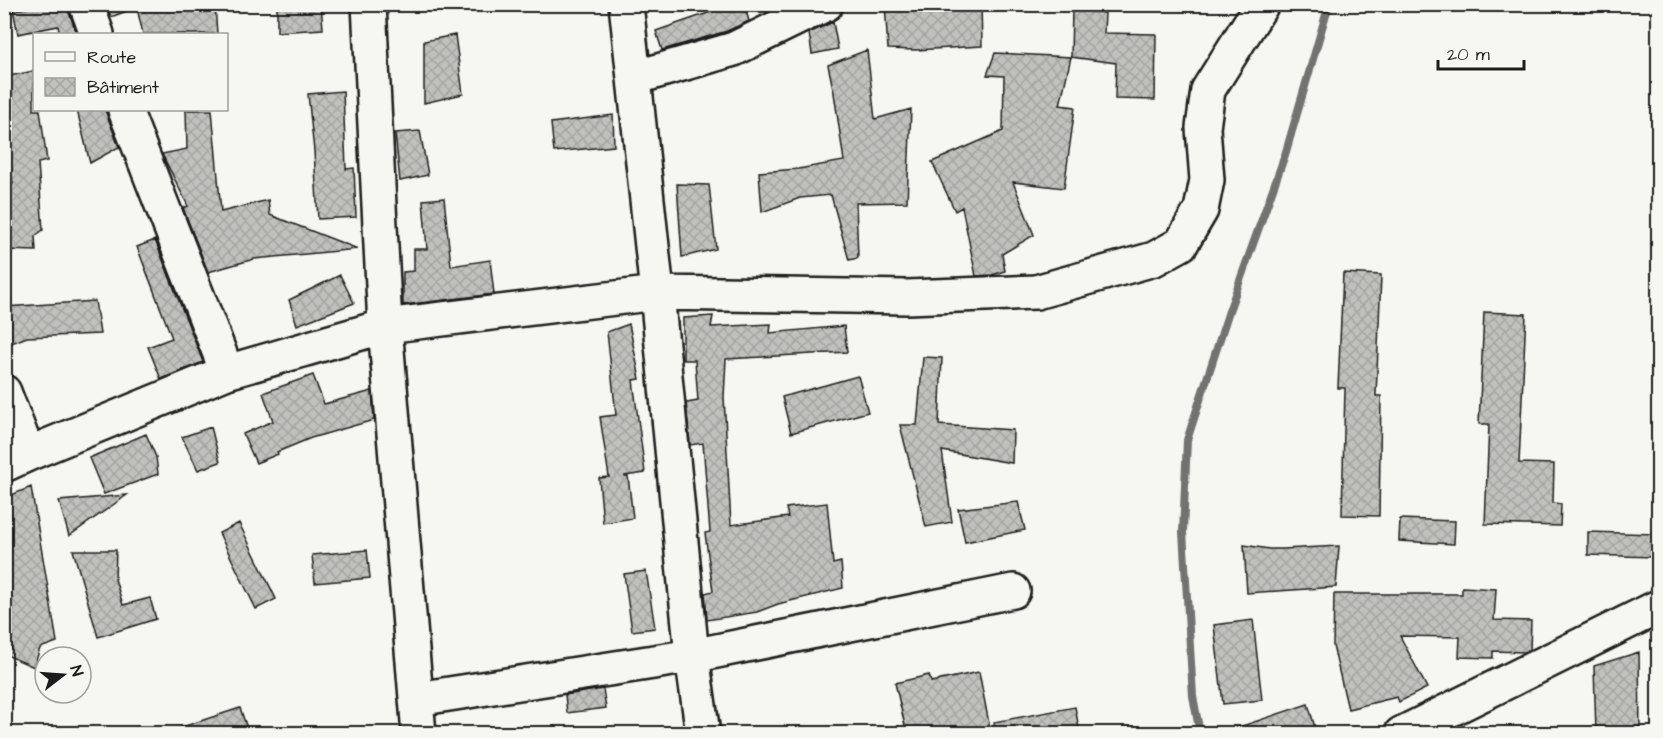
<svg xmlns="http://www.w3.org/2000/svg" width="1663" height="738" font-family="'Architects Daughter',sans-serif">
<defs>
<pattern id="building-cross-hatch" width="8" height="8" patternUnits="userSpaceOnUse" patternTransform="scale(1.5)"><rect width="8" height="8" fill="#c0c0bd"/><path d="M0 0l8 8M0 8l8-8" fill="none" stroke="#a4a4a2"/></pattern>
</defs>
<rect width="100%" height="100%" fill="#f6f6f2"/>
<filter id="ink" filterUnits="userSpaceOnUse"><feTurbulence type="fractalNoise" baseFrequency=".0167" numOctaves="2"/><feDisplacementMap in="SourceGraphic" scale="12" xChannelSelector="R" yChannelSelector="G"/><feConvolveMatrix kernelMatrix="1 2 1 2 8 2 1 2 1" color-interpolation-filters="sRGB"/></filter>
<g filter="url(#ink)">
<g fill="none" stroke-linecap="round" stroke-linejoin="round">
<path stroke="#727271" stroke-width="8" d="M1200,734L1193,696L1183,532L1187,440L1229,311L1285,155L1329,4"/>
</g>
<path fill="url(#building-cross-hatch)" stroke="#1c1c1c" stroke-width="1.5" d="M55,4H68V10L77,34H60L58,26L18,34L13,10Z
M106,4H135V8L111,17Z
M136,4H215L217,34H143Z
M277,4H321L323,29L277,32Z
M734,4H744L749,21L727,31L662,50L656,31Z
M885,4H981L982,46L916,50L888,49Z
M1072,9L1105,13L1104,33L1156,34L1155,100L1115,99L1116,63L1071,57Z
M833,22L838,49L812,54L809,33Z
M455,35L463,94L424,103V41Z
M867,50L875,119L911,109L907,202L856,203L858,258L849,260L831,195L800,198L762,212L759,172L798,169L844,161L834,93L828,65Z
M995,53L1071,57L1060,105L1075,107L1064,188L1013,182L1034,235L1002,254L1005,271L992,275L976,276L962,207L955,211L932,162L1003,131L1004,76L987,75Z
M34,71V110H40L47,161L38,163L43,230L35,236L36,251L4,250V186L13,184L4,141V77Z
M343,91L346,169L354,168L356,217L318,219L314,151L308,94Z
M77,110H105L119,147L90,163Z
M186,110H212L221,212L268,200L270,215L358,249L254,259L208,272L183,208L188,206L162,154L187,149Z
M613,115L614,146L554,152L551,123Z
M420,131L428,175L400,181L395,133Z
M677,184L709,185L716,249L682,257Z
M444,198L451,266L490,260L494,294L403,305V272L414,271V249H427L423,200Z
M155,240L203,362L161,379L148,347L172,338L137,247Z
M1343,273L1381,275L1376,396H1381L1379,516L1342,515L1345,388H1338Z
M340,275L354,303L297,325L289,300Z
M95,301L100,334L27,337L4,346V307Z
M1484,312L1526,314L1519,463L1554,464L1553,503L1561,504L1560,526L1485,524L1489,424H1479Z
M713,316L711,327L771,324L770,333L844,326L847,352L726,359L724,397L731,525L788,517L786,508L827,503L833,564L841,562L843,588L778,604L757,612L707,620L705,593L713,591L705,533L710,532L703,443L690,445L686,403L698,401L695,360H683V318Z
M629,324L640,379L633,380L645,473L624,476H628L633,518L603,523L599,478L609,477L600,417L616,415L607,332Z
M923,357L942,358L939,425L1013,430L1012,463L942,451L952,522L926,527L900,425H917Z
M313,375L324,404L372,391L374,420L311,438L277,452L278,454L256,463L243,434L273,421L263,393Z
M858,376L868,412L791,433L782,397Z
M211,427L220,462L198,470L182,437Z
M146,434L156,457L158,474L104,494L89,458Z
M31,487L57,642L40,648L34,667L4,654V498Z
M127,495L69,536L59,501Z
M1018,502L1025,530L965,542L958,509Z
M1400,519L1455,521L1454,544L1399,541Z
M239,523L276,599L256,609L219,533Z
M1588,532L1655,534L1654,557L1588,555Z
M1244,545L1269,549H1283L1339,546L1336,587L1247,593Z
M73,550H116L115,579L123,605L150,598L156,619L98,637Z
M367,550L370,578L315,583L312,555Z
M646,571L655,628L632,631L624,574Z
M1462,587L1496,589L1494,620L1531,621L1530,650L1524,652L1493,651V658L1459,657L1460,637L1400,636L1427,688L1399,702L1397,697L1348,709L1333,646L1334,594H1462Z
M1253,620L1262,700L1223,704L1214,625Z
M1639,652L1640,734H1596L1594,666Z
M979,672L991,734H907L895,683L929,675L931,682Z
M603,689L606,708L567,713L565,695Z
M1308,704L1317,734H1234L1233,729Z
M1075,707L1080,734H995L994,722Z
M240,708L249,734H177L176,729Z"/>
<g fill="none" stroke-linecap="round" stroke-linejoin="round">
<defs>
<path id="minor" d="M86,4L97,34
M369,4L385,326L419,734
M626,4L657,293L692,656L703,734
M634,78L734,49L826,4
M125,110L227,372
M4,392L28,454
M4,465L28,454L227,372L385,326L657,293L907,297L1036,292L1154,259L1181,244L1201,210L1207,180L1203,128L1208,90L1262,4
M417,699L692,656L1013,591
M1401,734L1658,607"/>
</defs>
<use href="#minor" stroke="#1c1c1c" stroke-width="38"/>
<use href="#minor" stroke="#f6f6f2" stroke-width="33"/>
</g>
</g>
<rect width="1663" height="738" fill="none" stroke="#f6f6f2" stroke-width="24"/>
<rect x="12" y="12" width="1639" height="714" fill="none" stroke="#1c1c1c" stroke-width="2" filter="url(#ink)"/>
<rect x="33" y="33" width="195" height="78" fill="#f6f6f2" stroke="#9f9f9c" stroke-width="1.5"/>
<rect x="45" y="52" width="30" height="9" fill="#f6f6f2" stroke="#9f9f9c" stroke-width="1.5"/>
<text x="87" y="63" font-size="18" fill="#1c1c1c">Route</text>
<rect x="45" y="78" width="30" height="18" fill="url(#building-cross-hatch)" stroke="#9f9f9c" stroke-width="1.5"/>
<text x="87" y="93" font-size="18" fill="#1c1c1c">Bâtiment</text>
<g transform="translate(63 675) rotate(73)"><circle r="28" fill="#f6f6f2" stroke="#9f9f9c" stroke-width="1.5"/>
<path d="M0-4.5L10 22L0 15L-10 22Z" fill="#1c1c1c"/>
<text y="-9" font-size="16" font-weight="bold" text-anchor="middle" fill="#1c1c1c">N</text>
</g>
<path d="M1438 60v9h86v-9" fill="none" stroke="#1c1c1c" stroke-width="3"/>
<text x="1447" y="60" font-size="18" fill="#1c1c1c" stroke="#f6f6f2" stroke-width="4.5" paint-order="stroke">20 m</text>
</svg>
